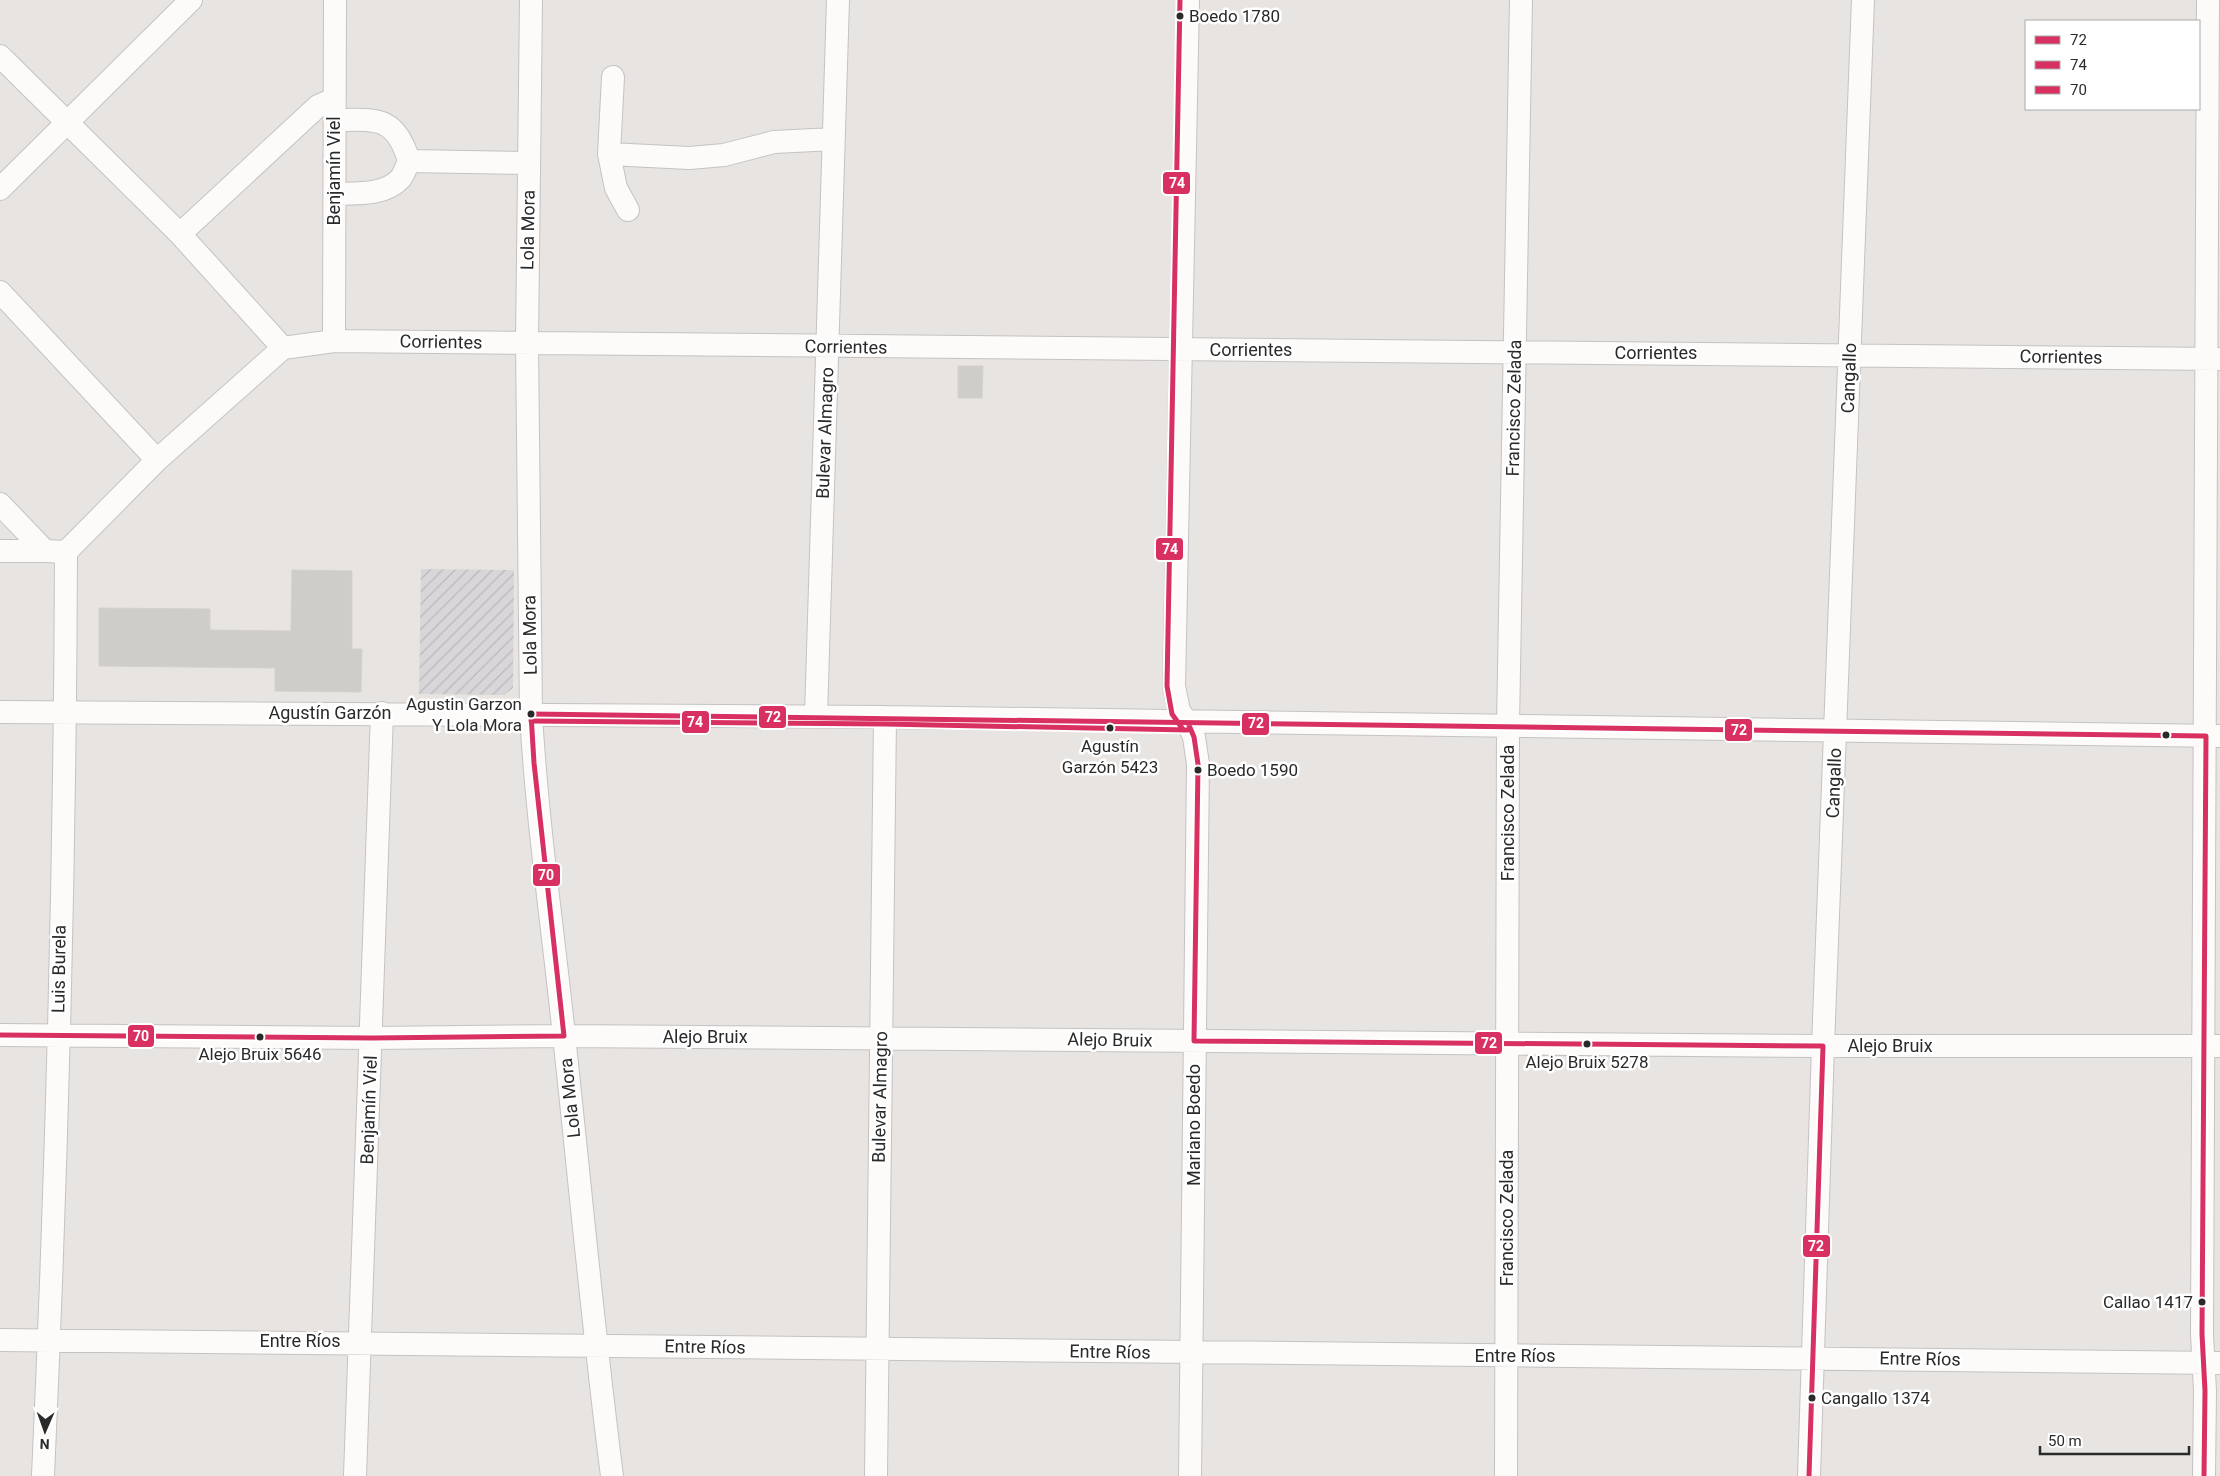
<svg xmlns="http://www.w3.org/2000/svg" width="2220" height="1476" font-family="Roboto,sans-serif">
<defs>
<pattern id="industrial-furrows" width="10" height="10" patternUnits="userSpaceOnUse" patternTransform="scale(1.25)"><rect width="10" height="10" fill="#d8d6d8"/><path d="M-1 1l2-2M0 10L10 0M9 11l2-2" fill="none" stroke="#bab8ba"/></pattern>
</defs>
<rect width="100%" height="100%" fill="#e8e4e1"/>
<path fill="url(#industrial-furrows)" d="M421,569L514,570L513,688L504,695L419,694Z"/>
<path fill="#cfcdca" stroke="#d3d0cd" d="M958,366H983L982,398H958Z
M292,570L352,571V649H362L361,692L275,691V668L99,666V608L210,609V630L291,631Z"/>
<g fill="none" stroke-linecap="round" stroke-linejoin="round">
<defs>
<path id="minor" d="M531,0L527,343L531,714C537,822 553,929 564,1036C580,1183 593,1329 612,1476
M1188,0L1174,686L1179,711L1188,723L1194,737L1198,764L1190,1476
M0,56L180,234L283,348
M613,77L609,154L616,188L628,210
M609,154L689,158L724,155L774,142L834,139
M409,161L529,163
M0,189L191,0
M335,194C356,193 384,196 400,179C404,175 406,167 409,161C395,115 377,120 335,120
M180,234L318,106L334,99
M0,292L157,460
M334,341L335,0
M283,348L334,341L2220,359
M0,504L45,551L66,552L157,460L283,348
M0,551H45
M0,712L885,717L2220,736
M816,716L838,0
M0,1035L372,1038L564,1036L1823,1046H2220
M0,1340C740,1344 1480,1357 2220,1363
M43,1476C57,1168 65,860 66,552
M355,1476L382,713
M876,1476L885,717
M1506,1476L1508,725L1521,0
M1809,1476L1823,1046L1863,0
M2204,1476L2205,1391L2202,1334L2208,0"/>
</defs>
<use href="#minor" stroke="#c4c3c3" stroke-width="24"/>
<use href="#minor" stroke="#fcfbfa" stroke-width="22"/>
<defs>
<path id="bus-1" d="M531,714L2206,736L2202,1334L2205,1391L2204,1476
M1188,723L1194,737L1198,764L1194,1041L1823,1046L1809,1476"/>
<path id="bus-2" d="M1180,0L1167,686L1172,714L1182,728
M531,721L885,724L1188,730"/>
<path id="bus-3" d="M531,714L534,763L564,1036
M0,1035L372,1038L564,1036"/>
</defs>
<use href="#bus-1" stroke="#fff" stroke-width="9"/>
<use href="#bus-2" stroke="#fff" stroke-width="9"/>
<use href="#bus-3" stroke="#fff" stroke-width="9"/>
<use href="#bus-1" stroke="#d93062" stroke-width="5"/>
<use href="#bus-2" stroke="#d93062" stroke-width="5"/>
<use href="#bus-3" stroke="#d93062" stroke-width="5"/>
</g>
<g fill="#2a2a2a" stroke="#fff" stroke-width="2">
<circle cx="1180" cy="16" r="4.5"/>
<circle cx="531" cy="714" r="4.5"/>
<circle cx="1110" cy="728" r="4.5"/>
<circle cx="2166" cy="735" r="4.5"/>
<circle cx="1198" cy="770" r="4.5"/>
<circle cx="260" cy="1037" r="4.5"/>
<circle cx="1587" cy="1044" r="4.5"/>
<circle cx="2202" cy="1302" r="4.5"/>
<circle cx="1812" cy="1398" r="4.5"/>
</g>
<g text-anchor="middle" stroke-width="5" stroke-linejoin="round" paint-order="stroke">
<g font-size="17" fill="#2a2a2a" stroke="#fff" text-anchor="start">
<text x="1189" y="22">Boedo 1780</text>
<text x="522" y="710" text-anchor="end">Agustin Garzon<tspan x="522" dy="21">Y Lola Mora</tspan></text>
<text x="1110" y="752" text-anchor="middle">Agustín<tspan x="1110" dy="21">Garzón 5423</tspan></text>
<text x="1207" y="776">Boedo 1590</text>
<text x="260" y="1060" text-anchor="middle">Alejo Bruix 5646</text>
<text x="1587" y="1068" text-anchor="middle">Alejo Bruix 5278</text>
<text x="2193" y="1308" text-anchor="end">Callao 1417</text>
<text x="1821" y="1404">Cangallo 1374</text>
</g>
<g font-size="18" fill="#2a2a2a" stroke="#fff">
<text transform="translate(334 171) rotate(-90)" y="6">Benjamín Viel</text>
<text transform="translate(528 230) rotate(-89)" y="6">Lola Mora</text>
<text transform="translate(441 342) rotate(1)" y="6">Corrientes</text>
<text transform="translate(846 347) rotate(1)" y="6">Corrientes</text>
<text x="1251" y="356">Corrientes</text>
<text x="1656" y="359">Corrientes</text>
<text transform="translate(2061 357) rotate(1)" y="6">Corrientes</text>
<text transform="translate(1849 378) rotate(-88)" y="6">Cangallo</text>
<text transform="translate(1514 408) rotate(-89)" y="6">Francisco Zelada</text>
<text transform="translate(825 433) rotate(-88)" y="6">Bulevar Almagro</text>
<text transform="translate(530 635) rotate(-91)" y="6">Lola Mora</text>
<text x="330" y="719">Agustín Garzón</text>
<text transform="translate(1834 783) rotate(-88)" y="6">Cangallo</text>
<text transform="translate(1508 813) rotate(-90)" y="6">Francisco Zelada</text>
<text transform="translate(59 969) rotate(-89)" y="6">Luis Burela</text>
<text x="705" y="1043">Alejo Bruix</text>
<text transform="translate(1110 1040) rotate(1)" y="6">Alejo Bruix</text>
<text x="1890" y="1052">Alejo Bruix</text>
<text transform="translate(880 1097) rotate(-89)" y="6">Bulevar Almagro</text>
<text transform="translate(570 1098) rotate(-96)" y="6">Lola Mora</text>
<text transform="translate(369 1110) rotate(-88)" y="6">Benjamín Viel</text>
<text transform="translate(1194 1125) rotate(-90)" y="6">Mariano Boedo</text>
<text transform="translate(1507 1218) rotate(-90)" y="6">Francisco Zelada</text>
<text x="300" y="1347">Entre Ríos</text>
<text transform="translate(705 1347) rotate(1)" y="6">Entre Ríos</text>
<text transform="translate(1110 1352) rotate(1)" y="6">Entre Ríos</text>
<text x="1515" y="1362">Entre Ríos</text>
<text transform="translate(1920 1359) rotate(1)" y="6">Entre Ríos</text>
</g>
</g>
<g stroke="#fff" stroke-width="2">
<rect x="1162" y="171" width="29" height="24" rx="5" fill="#d93062"/>
<rect x="1155" y="537" width="29" height="24" rx="5" fill="#d93062"/>
<rect x="758" y="705" width="29" height="24" rx="5" fill="#d93062"/>
<rect x="681" y="710" width="29" height="24" rx="5" fill="#d93062"/>
<rect x="1241" y="712" width="29" height="24" rx="5" fill="#d93062"/>
<rect x="1724" y="718" width="29" height="24" rx="5" fill="#d93062"/>
<rect x="532" y="863" width="29" height="24" rx="5" fill="#d93062"/>
<rect x="127" y="1024" width="28" height="24" rx="5" fill="#d93062"/>
<rect x="1474" y="1031" width="29" height="24" rx="5" fill="#d93062"/>
<rect x="1802" y="1234" width="29" height="24" rx="5" fill="#d93062"/>
</g>
<g font-size="14" text-anchor="middle" font-weight="bold" fill="#fff">
<text x="1177" y="188">74</text>
<text x="1170" y="554">74</text>
<text x="773" y="722">72</text>
<text x="695" y="727">74</text>
<text x="1256" y="728">72</text>
<text x="1739" y="735">72</text>
<text x="546" y="880">70</text>
<text x="141" y="1041">70</text>
<text x="1489" y="1048">72</text>
<text x="1816" y="1251">72</text>
</g>
<rect x="2025" y="20" width="175" height="90" fill="#ffffff" stroke="#aaaaaa"/>
<rect x="2035" y="36" width="25" height="8" fill="#d93062" stroke="#aaaaaa"/>
<text x="2070" y="45" font-size="15" fill="#2a2a2a">72</text>
<rect x="2035" y="61" width="25" height="8" fill="#d93062" stroke="#aaaaaa"/>
<text x="2070" y="70" font-size="15" fill="#2a2a2a">74</text>
<rect x="2035" y="86" width="25" height="8" fill="#d93062" stroke="#aaaaaa"/>
<text x="2070" y="95" font-size="15" fill="#2a2a2a">70</text>
<g transform="translate(45 1431) rotate(182)" stroke="#ffffff" stroke-width="4" paint-order="stroke">
<path d="M0-4L9 19L0 12L-9 19Z" fill="#2a2a2a"/>
<text y="-8" font-size="14" font-weight="bold" text-anchor="middle" fill="#2a2a2a">N</text>
</g>
<path d="M2040 1446v8h149v-8" fill="none" stroke="#2a2a2a" stroke-width="2.5"/>
<text x="2048" y="1446" font-size="15" fill="#2a2a2a" stroke="#ffffff" stroke-width="4" paint-order="stroke">50 m</text>
</svg>
